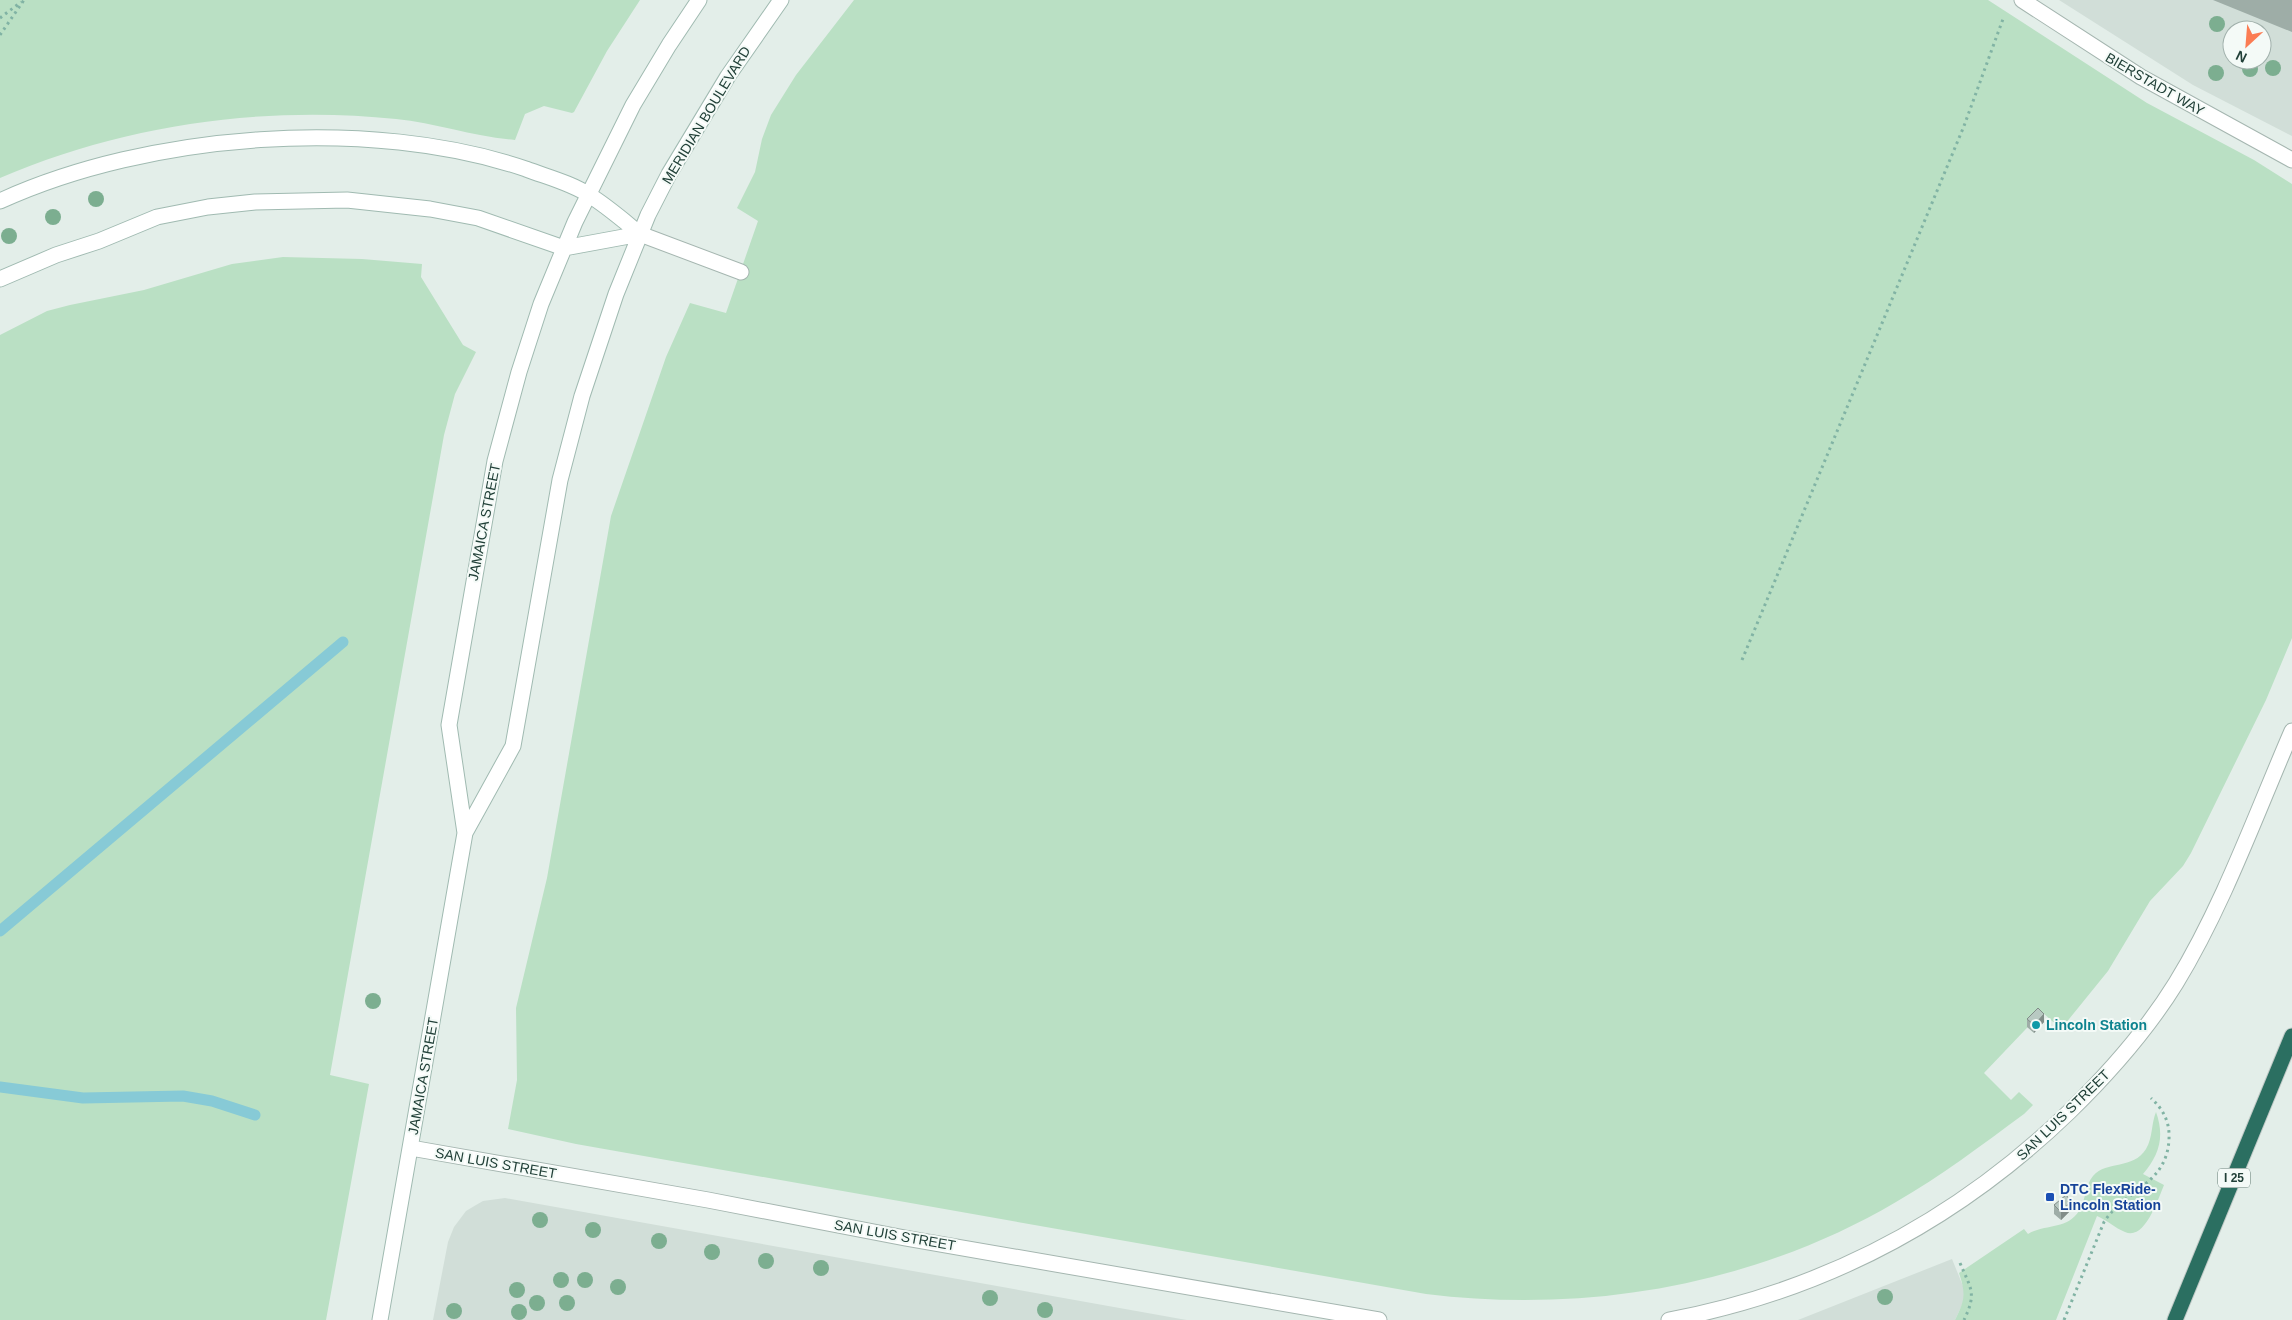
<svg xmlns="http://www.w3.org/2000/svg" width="2292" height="1320" font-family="Helvetica,sans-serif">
<rect width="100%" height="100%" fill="#e3eee9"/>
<path fill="#d1ded8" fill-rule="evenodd" d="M2059,0H2292V136L2193,85ZM2232,30H2262V60H2232Z
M505,1198L1181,1319L1187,1320H433L448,1242L454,1227L466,1211L476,1205L483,1201Z
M1952,1259L1965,1291L1963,1303L1955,1320H1798Z"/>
<path fill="#bae0c4" d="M0,0H640L607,51L574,112L572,113L544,106L525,114L515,140C475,137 436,123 396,119C263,105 123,125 0,178Z
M854,0H1988L2147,103L2254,160L2292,184V638L2266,700L2191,853L2183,866L2150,901L2108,971L2061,1029L2042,1012L1984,1073L2011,1100L2019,1092L2033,1105L2024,1114C1982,1145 1941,1176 1896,1202C1755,1285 1588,1314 1426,1294L576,1144L508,1129L517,1080L516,1008L547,878L611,516L666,357L690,303L726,313L758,221L737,208L755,172L762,139L771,115L796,75Z
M283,257L362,259L422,264L421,277L463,345L476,352L455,394L444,435L330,1075L369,1084L326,1320H0V335L47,311L70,305L144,290L232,264Z
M2156,1112C2165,1137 2159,1155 2143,1174L2164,1185C2158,1199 2145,1241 2125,1232C2115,1228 2107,1220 2097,1216L2056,1320H1955C1965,1300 1966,1294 1959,1273L2024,1229L2028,1234C2044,1224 2067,1230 2079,1211C2086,1200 2085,1185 2093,1176C2107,1160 2133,1170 2146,1149C2153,1137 2151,1124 2156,1112Z"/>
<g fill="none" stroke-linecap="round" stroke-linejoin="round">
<path stroke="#87cad6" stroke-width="11" d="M0,931L343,642
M0,1087L83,1098L183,1096L212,1101L255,1115"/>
<defs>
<path id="street" d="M2022,0L2141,77L2292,160
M640,234L741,272
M411,1148L708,1200L905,1238L1379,1320
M1669,1320C1824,1291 1956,1221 2069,1112C2109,1073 2147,1030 2176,983C2223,906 2256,814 2292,731"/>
<path id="secondary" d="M0,201C148,133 371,116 526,169C547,177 571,183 589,195C607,206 624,221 640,234
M0,279L56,255L99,241L157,217L208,207L255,202L347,200L430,209L478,218L564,248L640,234
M465,833L513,746L560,480L582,396L616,294L648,215L669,174L728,76L781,0
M380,1320L465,833L449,725L495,461L519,372L541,304L575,222L633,105L669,45L699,0"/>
<path id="highway" d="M2175,1320L2292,1036"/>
</defs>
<use href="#street" stroke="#a5b6b0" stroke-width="17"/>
<use href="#secondary" stroke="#a0bab1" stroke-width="17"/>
<use href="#highway" stroke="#c1cac7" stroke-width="17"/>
<path stroke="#81b3a4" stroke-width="3" stroke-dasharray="2.5 4" stroke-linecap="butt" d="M0,18L21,2
M0,35L24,0
M1742,660L1964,126L2003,19
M1960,1263C1971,1289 1977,1293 1964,1320
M2064,1320L2104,1222C2125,1189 2167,1185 2169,1139C2170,1122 2163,1109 2151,1098"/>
<use href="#street" stroke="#fff" stroke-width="15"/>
<use href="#secondary" stroke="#fff" stroke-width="15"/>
<use href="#highway" stroke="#2b6f61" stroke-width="15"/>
</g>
<g fill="#7cae90">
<circle cx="2217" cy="24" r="8"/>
<circle cx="2273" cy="68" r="8"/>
<circle cx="2250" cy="69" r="8"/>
<circle cx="2216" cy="73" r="8"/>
<circle cx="96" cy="199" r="8"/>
<circle cx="53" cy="217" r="8"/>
<circle cx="9" cy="236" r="8"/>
<circle cx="373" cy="1001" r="8"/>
<circle cx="540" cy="1220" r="8"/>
<circle cx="593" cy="1230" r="8"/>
<circle cx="659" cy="1241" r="8"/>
<circle cx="712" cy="1252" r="8"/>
<circle cx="766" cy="1261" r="8"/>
<circle cx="821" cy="1268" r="8"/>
<circle cx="561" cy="1280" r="8"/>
<circle cx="585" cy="1280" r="8"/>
<circle cx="618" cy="1287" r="8"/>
<circle cx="517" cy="1290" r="8"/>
<circle cx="1885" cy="1297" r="8"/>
<circle cx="990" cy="1298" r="8"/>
<circle cx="537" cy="1303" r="8"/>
<circle cx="567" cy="1303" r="8"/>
<circle cx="1045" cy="1310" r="8"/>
<circle cx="454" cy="1311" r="8"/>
<circle cx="519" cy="1312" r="8"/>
</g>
<path fill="#9eada7" d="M2213,0H2292V32Z
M2027,1019L2044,1022L2034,1033L2027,1027Z
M2054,1205L2071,1210L2061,1220L2054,1214Z"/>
<path fill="#818d88" d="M2044,1014V1022L2034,1033V1025Z
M2071,1201V1210L2061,1220V1212Z"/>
<path fill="#b8c9c2" stroke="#818d88" d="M2038,1008L2044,1014L2034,1025L2027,1019Z
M2066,1195L2071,1201L2061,1212L2054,1205Z"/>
<circle fill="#0f9aa8" stroke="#f4faf7" stroke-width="2" cx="2036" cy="1025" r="5"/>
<rect fill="#1a4fb4" stroke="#f4faf7" stroke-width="2" x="2045" y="1192" width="10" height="10" rx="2.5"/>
<g text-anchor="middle" stroke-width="4" stroke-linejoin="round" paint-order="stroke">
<rect fill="#f4faf7" stroke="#607871" stroke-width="1" x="2218" y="1168.5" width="32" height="19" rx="4"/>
<g font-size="12" font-weight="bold" fill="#214038">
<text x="2234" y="1182">I 25</text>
</g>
<g font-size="14" fill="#214038" stroke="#f4faf7">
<text transform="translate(2155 84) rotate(30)" y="5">BIERSTADT WAY</text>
<text transform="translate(706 115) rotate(-59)" y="5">MERIDIAN BOULEVARD</text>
<text transform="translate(484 522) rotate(-79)" y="5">JAMAICA STREET</text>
<text transform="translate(423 1076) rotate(-80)" y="5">JAMAICA STREET</text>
<text transform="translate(2063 1115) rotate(-44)" y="5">SAN LUIS STREET</text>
<text transform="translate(496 1163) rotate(10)" y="5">SAN LUIS STREET</text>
<text transform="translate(895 1235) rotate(10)" y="5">SAN LUIS STREET</text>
</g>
<g font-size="14" font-weight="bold" fill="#0d838f" stroke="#f4faf7" text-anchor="start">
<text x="2046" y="1030">Lincoln Station</text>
</g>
<g font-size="14" font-weight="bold" fill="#164399" stroke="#f4faf7" text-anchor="start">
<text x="2060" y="1194">DTC FlexRide-<tspan x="2060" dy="16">Lincoln Station</tspan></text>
</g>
</g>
<g transform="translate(2247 45) rotate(206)"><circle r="24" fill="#f4faf7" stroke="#a0b0ab"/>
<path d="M0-4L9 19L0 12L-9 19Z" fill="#fb7c53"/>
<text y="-8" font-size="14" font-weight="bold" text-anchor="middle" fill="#214038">N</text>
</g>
</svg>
